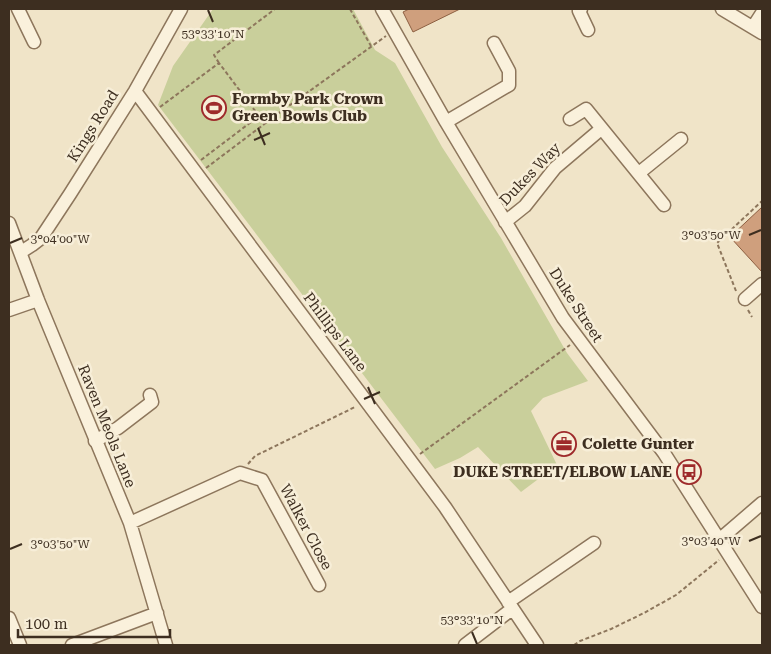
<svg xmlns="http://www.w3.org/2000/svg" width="771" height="654" font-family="'Roboto Serif',serif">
<rect width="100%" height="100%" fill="#f0e4c8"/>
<path fill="#c9cf9b" d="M213,9H353L375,50L395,63L442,147L501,238L567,353L588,381L543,398L531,411L557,465L521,492L478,447L460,458L435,469L158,105L173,66Z"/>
<path fill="#cf9f7d" stroke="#8d5f41" d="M409,9H460L413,32L403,12Z
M762,207V272L730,237Z"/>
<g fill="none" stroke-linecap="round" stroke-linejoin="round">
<defs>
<path id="minor" d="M18,9L34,42
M382,9L446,122L563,318L664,453L762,607
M581,9L579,11L588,30
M722,9L762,33
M753,27L762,13
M135,91L445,507L537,645
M570,119L586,109L664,205
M446,122L509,85V71L494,43
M639,173L681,139
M505,222L525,206L555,168L601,129
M9,223L38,300L130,523L166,645
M21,252L32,245L41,238L70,194L135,91L181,9
M745,299L762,284
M9,310L38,300
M95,441L118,428L152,402L150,395
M130,523L240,473L262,480L319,585
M719,540L762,503
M508,602L594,543
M9,618L20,645
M72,645L157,613
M465,645L512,609"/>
</defs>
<use href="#minor" stroke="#8d765c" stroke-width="15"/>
<path stroke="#8d765c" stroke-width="2" stroke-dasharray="4 2.5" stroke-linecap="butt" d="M350,9L371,46
M219,63L214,55L275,9
M160,107L219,63L265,124
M201,160L259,116
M206,168L279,113L386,36
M736,291L717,243L762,201
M748,310L752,317
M420,454L570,345
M248,464L255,456L355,407
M574,645L580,641L611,629L644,613L676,595L719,560"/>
<use href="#minor" stroke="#faf1dc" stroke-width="12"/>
</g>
<path fill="none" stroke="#3d2e20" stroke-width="2" d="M208,10L213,22M258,128L265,145M254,140L270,133M749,235L761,230M10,243L22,238M368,387L375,404M364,399L380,392M749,541L761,536M10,549L22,544M472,632L477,644"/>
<defs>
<symbol id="stadium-ring" viewBox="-11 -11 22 22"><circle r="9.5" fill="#f7eed8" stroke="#9e2a2b" stroke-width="1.5"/><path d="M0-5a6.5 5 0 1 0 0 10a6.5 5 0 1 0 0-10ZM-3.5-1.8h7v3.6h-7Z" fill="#9e2a2b"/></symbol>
<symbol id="office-ring" viewBox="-11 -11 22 22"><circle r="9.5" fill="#f7eed8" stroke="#9e2a2b" stroke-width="1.5"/><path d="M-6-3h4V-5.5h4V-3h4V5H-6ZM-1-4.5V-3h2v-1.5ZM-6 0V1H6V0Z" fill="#9e2a2b"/></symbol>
<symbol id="bus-ring" viewBox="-11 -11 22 22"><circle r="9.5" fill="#f7eed8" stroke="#9e2a2b" stroke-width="1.5"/><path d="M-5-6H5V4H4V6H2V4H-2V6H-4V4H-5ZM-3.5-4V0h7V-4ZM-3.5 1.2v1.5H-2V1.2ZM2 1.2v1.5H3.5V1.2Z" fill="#9e2a2b"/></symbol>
</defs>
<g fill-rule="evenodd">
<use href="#stadium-ring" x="200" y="94" width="28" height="28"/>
<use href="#office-ring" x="550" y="430" width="28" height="28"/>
<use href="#bus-ring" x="675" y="458" width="28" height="28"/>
</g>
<g text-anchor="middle" stroke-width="5" stroke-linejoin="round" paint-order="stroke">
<g font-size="15" font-weight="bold" fill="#3d2e20" stroke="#f7eed8" text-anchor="start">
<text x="232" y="104">Formby Park Crown<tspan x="232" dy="17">Green Bowls Club</tspan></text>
<text x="582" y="449">Colette Gunter</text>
<text x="672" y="477" text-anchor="end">DUKE STREET/ELBOW LANE</text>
</g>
<g font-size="15" fill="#3d2e20" stroke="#f7eed8">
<text transform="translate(93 126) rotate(-58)" y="5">Kings Road</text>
<text transform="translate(530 174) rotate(-46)" y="5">Dukes Way</text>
<text transform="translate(576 305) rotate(57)" y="5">Duke Street</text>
<text transform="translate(335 332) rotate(53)" y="5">Phillips Lane</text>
<text transform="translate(107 426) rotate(68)" y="5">Raven Meols Lane</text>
<text transform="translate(306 527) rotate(62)" y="5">Walker Close</text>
</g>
</g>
<g font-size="12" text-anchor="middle" fill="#3d2e20" stroke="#f7eed8" stroke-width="5" stroke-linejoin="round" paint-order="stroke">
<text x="213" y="38">53°33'10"N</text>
<text x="711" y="239">3°03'50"W</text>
<text x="60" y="243">3°04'00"W</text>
<text x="711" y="545">3°03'40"W</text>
<text x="60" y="548">3°03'50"W</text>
<text x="472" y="624">53°33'10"N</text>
</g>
<rect width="771" height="654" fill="none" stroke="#3d2e20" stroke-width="20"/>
<path d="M18 629v8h152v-8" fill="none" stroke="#3d2e20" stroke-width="2.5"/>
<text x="25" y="629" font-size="15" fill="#3d2e20" stroke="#f7eed8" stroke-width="4" paint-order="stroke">100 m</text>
</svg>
